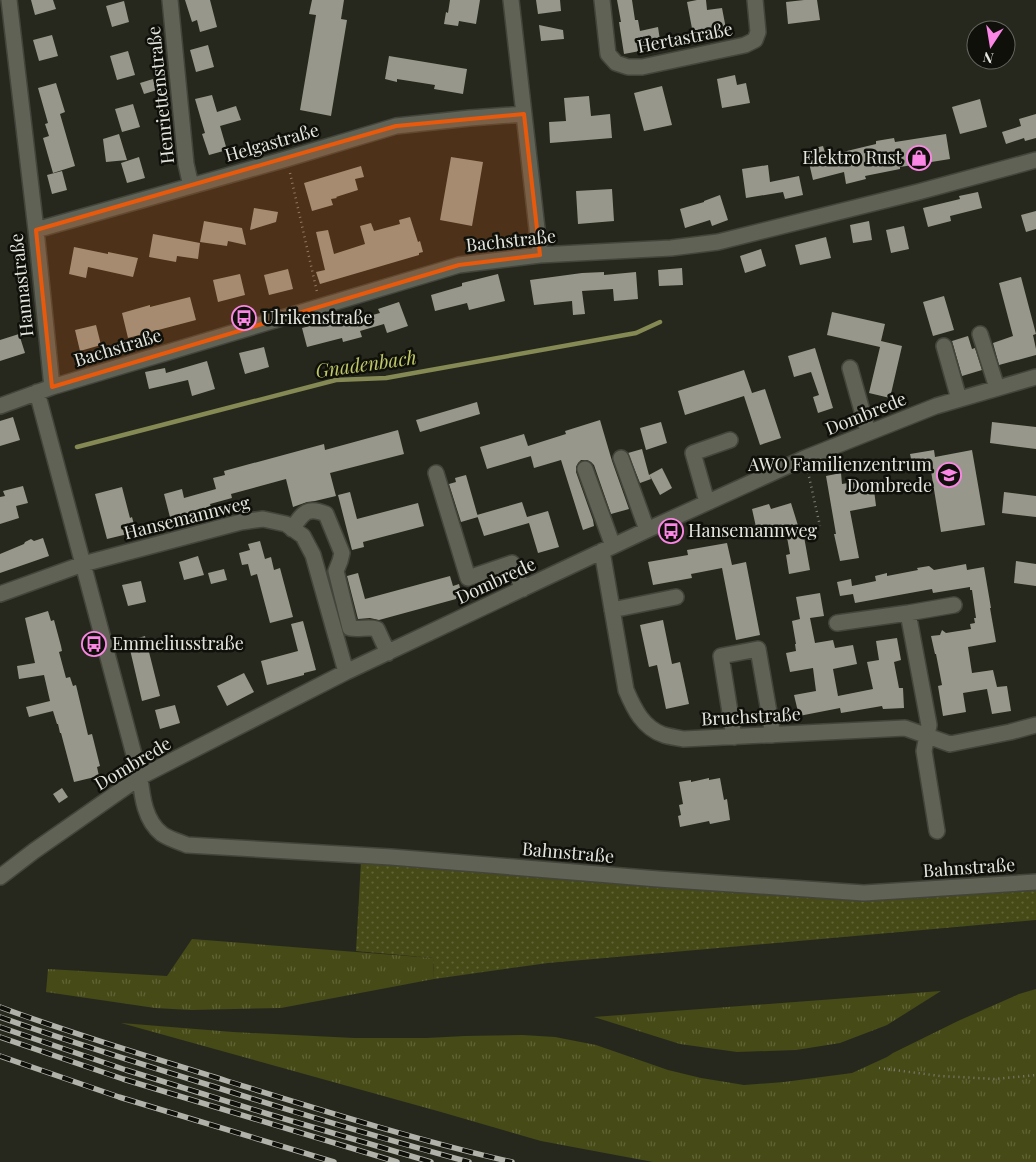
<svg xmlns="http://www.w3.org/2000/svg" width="1036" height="1162" font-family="'Playfair Display',serif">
<defs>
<pattern id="grass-tufts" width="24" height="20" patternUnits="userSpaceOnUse" patternTransform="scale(1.25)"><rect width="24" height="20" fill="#464a16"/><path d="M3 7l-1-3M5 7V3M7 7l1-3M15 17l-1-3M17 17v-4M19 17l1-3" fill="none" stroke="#616437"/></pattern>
<pattern id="garden-dots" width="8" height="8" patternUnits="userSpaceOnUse" patternTransform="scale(1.25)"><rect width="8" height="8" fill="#464a16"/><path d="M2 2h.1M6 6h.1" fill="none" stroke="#616437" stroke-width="1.8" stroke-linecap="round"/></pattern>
</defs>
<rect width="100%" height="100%" fill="#27281d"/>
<path fill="url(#grass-tufts)" d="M192,939L433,958L434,979L281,1008L191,1010L155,1008L46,992L48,969L167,976Z
M1036,989V1162H653L541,1141L441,1112L121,1023L233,1032L354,1038H427L465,1036L522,1035L555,1037L596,1045L668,1070L701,1078L744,1085L784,1082L852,1073L887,1057L893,1053L958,1021L1019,994Z
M941,991L887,1025L840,1043L796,1050L737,1052L680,1044L594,1017Z"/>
<path fill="url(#garden-dots)" d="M361,861L864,893L1036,883V920L548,963L434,979L433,958L356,951Z"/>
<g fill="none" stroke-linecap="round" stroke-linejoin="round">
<path stroke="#858953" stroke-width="4.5" d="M77,447L336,380L386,378L636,333L660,322"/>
</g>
<path fill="#97988b" d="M31,0H53L56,9L35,15Z
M185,0H210L217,27L200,32L197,20L192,22Z
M312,0H344L341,19L347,20L331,116L300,110L316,15L309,14Z
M450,0H480L476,24L459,21L458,26L444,24L446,12L448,13Z
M536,0H560L561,11L538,14Z
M617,0H632L635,20H638L640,31L658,27L661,47L624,54L619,22H621Z
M697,0H706L707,10L722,8L727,34L694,39L687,2Z
M804,0H817L820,20L788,24L786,2Z
M124,1L129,22L112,27L106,6Z
M539,25L563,30L564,39L541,41Z
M52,35L58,56L39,61L33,40Z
M208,45L214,67L196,72L190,50Z
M128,51L135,75L117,80L110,56Z
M389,56L467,69L463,94L434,89L435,85L397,79V82L385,79Z
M735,75L737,85L746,83L750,103L722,108L717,79Z
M153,79L157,90L144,94L140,83Z
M56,83L65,112L60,114L75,166L53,173L43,138L49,136L45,124L48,123L38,88Z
M662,86L672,125L644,131L634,93Z
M212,95L217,112L236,106L241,120L220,126L227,150L209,155L202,134L205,133L195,99Z
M589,96L591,116L610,114L612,138L550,143L549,122L566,121L564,98Z
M980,99L987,127L960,134L952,107Z
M133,104L140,127L122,132L115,109Z
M1036,114V138L1025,141L1024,138L1006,144L1002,132L1021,126L1019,119Z
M119,134L127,160L106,162L103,139Z
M946,134L950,159L900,167V169L865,176L866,179L846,184L844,172L813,180L806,150L823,146L826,156L876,144V141L894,138L895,142Z
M139,157L145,178L127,183L121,163Z
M451,157L483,162L472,226L440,220Z
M768,165L770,182L799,176L803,195L785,199L783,192L746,198L742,169Z
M361,166L364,177L355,179L358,190L336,197L337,198L331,199L333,205L312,211L304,183Z
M62,171L67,190L52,194L47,175Z
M612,189L614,221L578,224L576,191Z
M978,192L982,208L950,216L951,221L928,227L923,208L960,199L959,196Z
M720,195L728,220L712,226L710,220L685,228L680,209L704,202V201Z
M254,208L278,212L276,222L250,230Z
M1036,211V229L1026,232L1021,215Z
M410,217L418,242L420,241L423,252L419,253V255L320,284L316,272L325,270L316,232L328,230L334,254L365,244L360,226L371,223L374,231L400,224L399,220Z
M204,221L242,228L246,245L228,241L227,246L200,242Z
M869,221L872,240L853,243L850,225Z
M904,226L909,249L891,253L886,230Z
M153,234L200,243L198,259L177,256L176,262L149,257Z
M826,237L831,258L800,265L795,245Z
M74,247L108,254V252L138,258L133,277L88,267L86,278L69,274Z
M761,249L766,266L745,273L740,256Z
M682,268L683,285L659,286L658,270Z
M288,269L293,289L269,295L264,275Z
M604,272V275L636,272L638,299L614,301L613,289L582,291L585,314L573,315L572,301L534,305L530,280L582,273Z
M240,274L245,295L218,302L213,280Z
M498,274L505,301L469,310L467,303L435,311L431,295L462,286V283Z
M1021,277L1036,334L1033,335L1036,349V355L999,365L993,343L1013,336L999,283Z
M944,296L954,330L933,336L923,302Z
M190,297L196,320L128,338L122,313L150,305V307Z
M399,302L408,326L387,333L384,324L360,331L362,337L343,342L342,338L307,347L302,328L337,319L336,318L355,312L357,319L380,313L378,309Z
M832,312L885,324L881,341L902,346L890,398L869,393L880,347L827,335Z
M96,325L101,345L80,351L75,330Z
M19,334L25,353L0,361V340Z
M968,336L972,349L975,348L982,370L962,376L952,341Z
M264,347L269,367L245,374L239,353Z
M815,348L833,408L818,413L813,397L819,395L811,372L794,377L788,356Z
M207,361L215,389L192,396L188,380L149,389L145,372L165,368L166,373Z
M744,370L752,393L765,389L781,438L760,445L744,396L685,415L678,391Z
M477,402L480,414L420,432L416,420Z
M13,417L20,440L0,446V421Z
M600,420L612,461L629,509L611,514L594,465L591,462L587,460H581L578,463L576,467V472L593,520L594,526L583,530L561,460L534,468L530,453L531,456L487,469L480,447L524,434L528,446L566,434L565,431Z
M661,422L667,443L646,450L640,428Z
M992,422L1036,427V449L990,443Z
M398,430L404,454L330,473L336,496L315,501L307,502L293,507L286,479L231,494L232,498L210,504L212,510L171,521L164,494L182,489L184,498L216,489L213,478L225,475L224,471L324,444L325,450Z
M642,449L649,475L662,468L672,488L660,495L650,476L651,479L640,483L628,453Z
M934,450L935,457L972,450L985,525L941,532L930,465L913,468L910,454Z
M841,473L842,484L859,481L861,492L874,490L876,506L850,511L859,558L840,561L834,534H836L826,476Z
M466,475L478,517L461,522L449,484L456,482L455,478Z
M23,486L28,503L16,506L19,518L0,524V497L5,496L3,491Z
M122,487L130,518L132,517L136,532L107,539L95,494Z
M350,492L357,519L418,503L424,526L363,542L364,547L352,550L338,495Z
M1004,492L1036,496V517L1002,513Z
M522,502L527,517L548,511L559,547L538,553L529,523L484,536L477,515Z
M791,503L800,532L803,531L810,570L789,574L786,555L790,554L785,526L766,530L764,525L756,527L752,509L769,504L771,509Z
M43,538L49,556L0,573V554L24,544L25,542L31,539L34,541Z
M260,541L265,559L271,557L274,570L280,568L293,617L270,623L257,574L251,576L248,564L242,565L239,553L250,550L248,544Z
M727,543L732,565L746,562L760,635L736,640L722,568L691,574L692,578L653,585L648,562L688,555L687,550Z
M198,556L204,575L184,580L179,562Z
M1016,561L1036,564V586L1014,583Z
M966,564L967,570L984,567L991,608H990L996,642L968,647L972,673L993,670L997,687L1007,686L1011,711L992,714L987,689L963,693L966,712L943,716L938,686L942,685L936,654H935L931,636L940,635L942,630L946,633L971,629L970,624L975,623L974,618H976L972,590H970V587L933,593L932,589L855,603L853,594L840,596L837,582L851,579L852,586L876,581L875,576L887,573V576L918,570L917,568L929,566L934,570Z
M224,569L227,580L211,584L208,573Z
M358,573L365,599L450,576L453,586L459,584L462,596L456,598V599L379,620L370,618L358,619L347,576Z
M141,581L146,602L128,606L122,585Z
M820,593L824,616L810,618L815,643L833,640L835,648L853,645L857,664L833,669L838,696L873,689L867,662L879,660L876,641L897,638L901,660L894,662L899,688H903L904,708L883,709L882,706L841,713L840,708L799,716L794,695L816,691L813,668L790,672L786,653L796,651L795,644H796L792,621L800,619L796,597Z
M48,611L51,621L54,620L61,646L62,651L59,652L66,678L70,677L73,686L76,685L88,735L92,734L100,766L97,767L99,776L74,782L61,733H60L58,724H57L53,711L29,717L26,707L50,701L44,675L19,679L17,666L35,663L25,618Z
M663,620L672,664L680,662L689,704L666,709L657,665L649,667L640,625Z
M303,621L316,670L304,673V675L267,685L261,661L298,651L291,624Z
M145,636L160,696L142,701L128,641Z
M244,673L254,692L227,706L217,686Z
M175,705L180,723L160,729L155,710Z
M709,778V780L720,778L724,800L727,799L730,820L710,824L709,821L680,827L678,816L681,815L679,805L683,804L679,782L691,780V782Z
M62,788L68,797L59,803L53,794Z"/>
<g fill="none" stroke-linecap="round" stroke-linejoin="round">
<defs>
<path id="minor" d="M9,0L36,230L52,387
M170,0L186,164L191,186
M511,0L540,255
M602,0L608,54L616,63L628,67H642L745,45L755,40L758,32L755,0
M36,230L286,159L396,126L470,118L524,114
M980,334L997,388
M944,346L959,399
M850,368L868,432
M37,392L140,777C142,797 145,821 162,834C169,839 180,842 187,845L391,857L658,879L864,893L1036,882
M0,406L52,387L459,265L540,255L671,248L718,242L918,192L1036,160
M621,458L647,530
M585,469L613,546
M436,473L468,578L512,563L523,589
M707,502L693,453L730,440
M292,529C303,513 307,506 326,514L342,553L340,561L336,571L350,628C360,630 368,626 377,629L388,653
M602,551L626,690C634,709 643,728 664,735C671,737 678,738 684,739L905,728L950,744L1010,732L1036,725
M0,594L83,564L241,522L263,519L286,524L303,536L313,555L346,672
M612,610L676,597
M908,613L929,725L924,751L937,831
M837,623L908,613L954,605
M734,737L721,656L758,649L773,735
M0,877L34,851L140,777L346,672L647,530L805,458L936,406L1036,377"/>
</defs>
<use href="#minor" stroke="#43443b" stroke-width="18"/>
<path stroke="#7f8077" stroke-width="2.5" stroke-dasharray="1 4" stroke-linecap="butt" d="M290,173L317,292
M808,472L820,526
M879,1068L940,1076L995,1079L1036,1075"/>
<use href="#minor" stroke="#606255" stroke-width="15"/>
<defs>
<path id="rail" d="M0,1007C75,1035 151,1057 227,1081C321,1110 416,1140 512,1162
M0,1017C70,1042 141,1064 212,1086C297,1113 383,1139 469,1162
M0,1027L126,1070L268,1114L431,1162
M0,1037L123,1079L397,1162
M0,1056L119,1097L334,1162"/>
</defs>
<use href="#rail" stroke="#b1b2a9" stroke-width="5.5"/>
<use href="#rail" stroke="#10100b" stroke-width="4" stroke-dasharray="11" stroke-linecap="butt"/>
</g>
<path fill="#e8590c" fill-opacity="0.2" stroke="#e8590c" stroke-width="4" stroke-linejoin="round" d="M524,114L540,255L459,265L52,387L36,230L396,126Z"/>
<defs>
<symbol id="shop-ring" viewBox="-11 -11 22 22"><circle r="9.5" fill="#10100b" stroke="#fb86e5" stroke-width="1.5"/><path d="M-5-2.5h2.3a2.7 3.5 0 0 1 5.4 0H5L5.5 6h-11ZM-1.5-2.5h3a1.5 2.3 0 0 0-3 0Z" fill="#fb86e5"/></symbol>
<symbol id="bus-ring" viewBox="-11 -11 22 22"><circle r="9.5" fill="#10100b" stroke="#fb86e5" stroke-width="1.5"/><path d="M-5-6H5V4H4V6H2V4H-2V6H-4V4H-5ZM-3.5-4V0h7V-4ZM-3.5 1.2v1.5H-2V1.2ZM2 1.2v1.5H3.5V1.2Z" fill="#fb86e5"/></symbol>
<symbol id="school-ring" viewBox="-11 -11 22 22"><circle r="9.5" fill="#10100b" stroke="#fb86e5" stroke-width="1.5"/><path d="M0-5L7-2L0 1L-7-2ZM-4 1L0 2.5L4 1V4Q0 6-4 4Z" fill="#fb86e5"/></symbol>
</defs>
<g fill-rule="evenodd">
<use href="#shop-ring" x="905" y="144" width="28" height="28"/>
<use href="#bus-ring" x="230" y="304" width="28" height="28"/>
<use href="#school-ring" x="935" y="461" width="28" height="28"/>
<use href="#bus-ring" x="657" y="517" width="28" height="28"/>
<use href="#bus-ring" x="80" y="630" width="28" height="28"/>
</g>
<g text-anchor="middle" stroke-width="5" stroke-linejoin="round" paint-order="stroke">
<g font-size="18" fill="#e5e6de" stroke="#10100b">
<text transform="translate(685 38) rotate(-11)" y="6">Hertastraße</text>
<text transform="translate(161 95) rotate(-96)" y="6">Henriettenstraße</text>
<text transform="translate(272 143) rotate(-16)" y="6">Helgastraße</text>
<text transform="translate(511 241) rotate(-6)" y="6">Bachstraße</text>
<text transform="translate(22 285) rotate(-96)" y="6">Hannastraße</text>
<text transform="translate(118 348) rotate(-17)" y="6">Bachstraße</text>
<text transform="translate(866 414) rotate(-22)" y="6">Dombrede</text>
<text transform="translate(187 518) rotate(-14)" y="6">Hansemannweg</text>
<text transform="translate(496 581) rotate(-25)" y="6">Dombrede</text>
<text transform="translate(751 717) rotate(-3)" y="6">Bruchstraße</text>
<text transform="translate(133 764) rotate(-31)" y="6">Dombrede</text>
<text transform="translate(568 853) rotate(5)" y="6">Bahnstraße</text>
<text transform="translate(969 868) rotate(-4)" y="6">Bahnstraße</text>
</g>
<g font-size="18" fill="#e5e6de" stroke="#10100b" text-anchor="start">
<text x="902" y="164" text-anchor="end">Elektro Rust</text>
<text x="262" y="324">Ulrikenstraße</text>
<text x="932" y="471" text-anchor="end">AWO Familienzentrum<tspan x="932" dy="21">Dombrede</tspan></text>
<text x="688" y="537">Hansemannweg</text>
<text x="112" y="650">Emmeliusstraße</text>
</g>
<g font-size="19" font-style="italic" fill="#c1ca66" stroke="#10100b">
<text transform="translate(366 364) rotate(-8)" y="7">Gnadenbach</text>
</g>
</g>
<g transform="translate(991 45) rotate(192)"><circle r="24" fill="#10100b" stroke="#65665f"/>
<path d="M0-4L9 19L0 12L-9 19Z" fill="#fb86e5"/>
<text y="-8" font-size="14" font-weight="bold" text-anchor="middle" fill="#e5e6de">N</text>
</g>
</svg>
